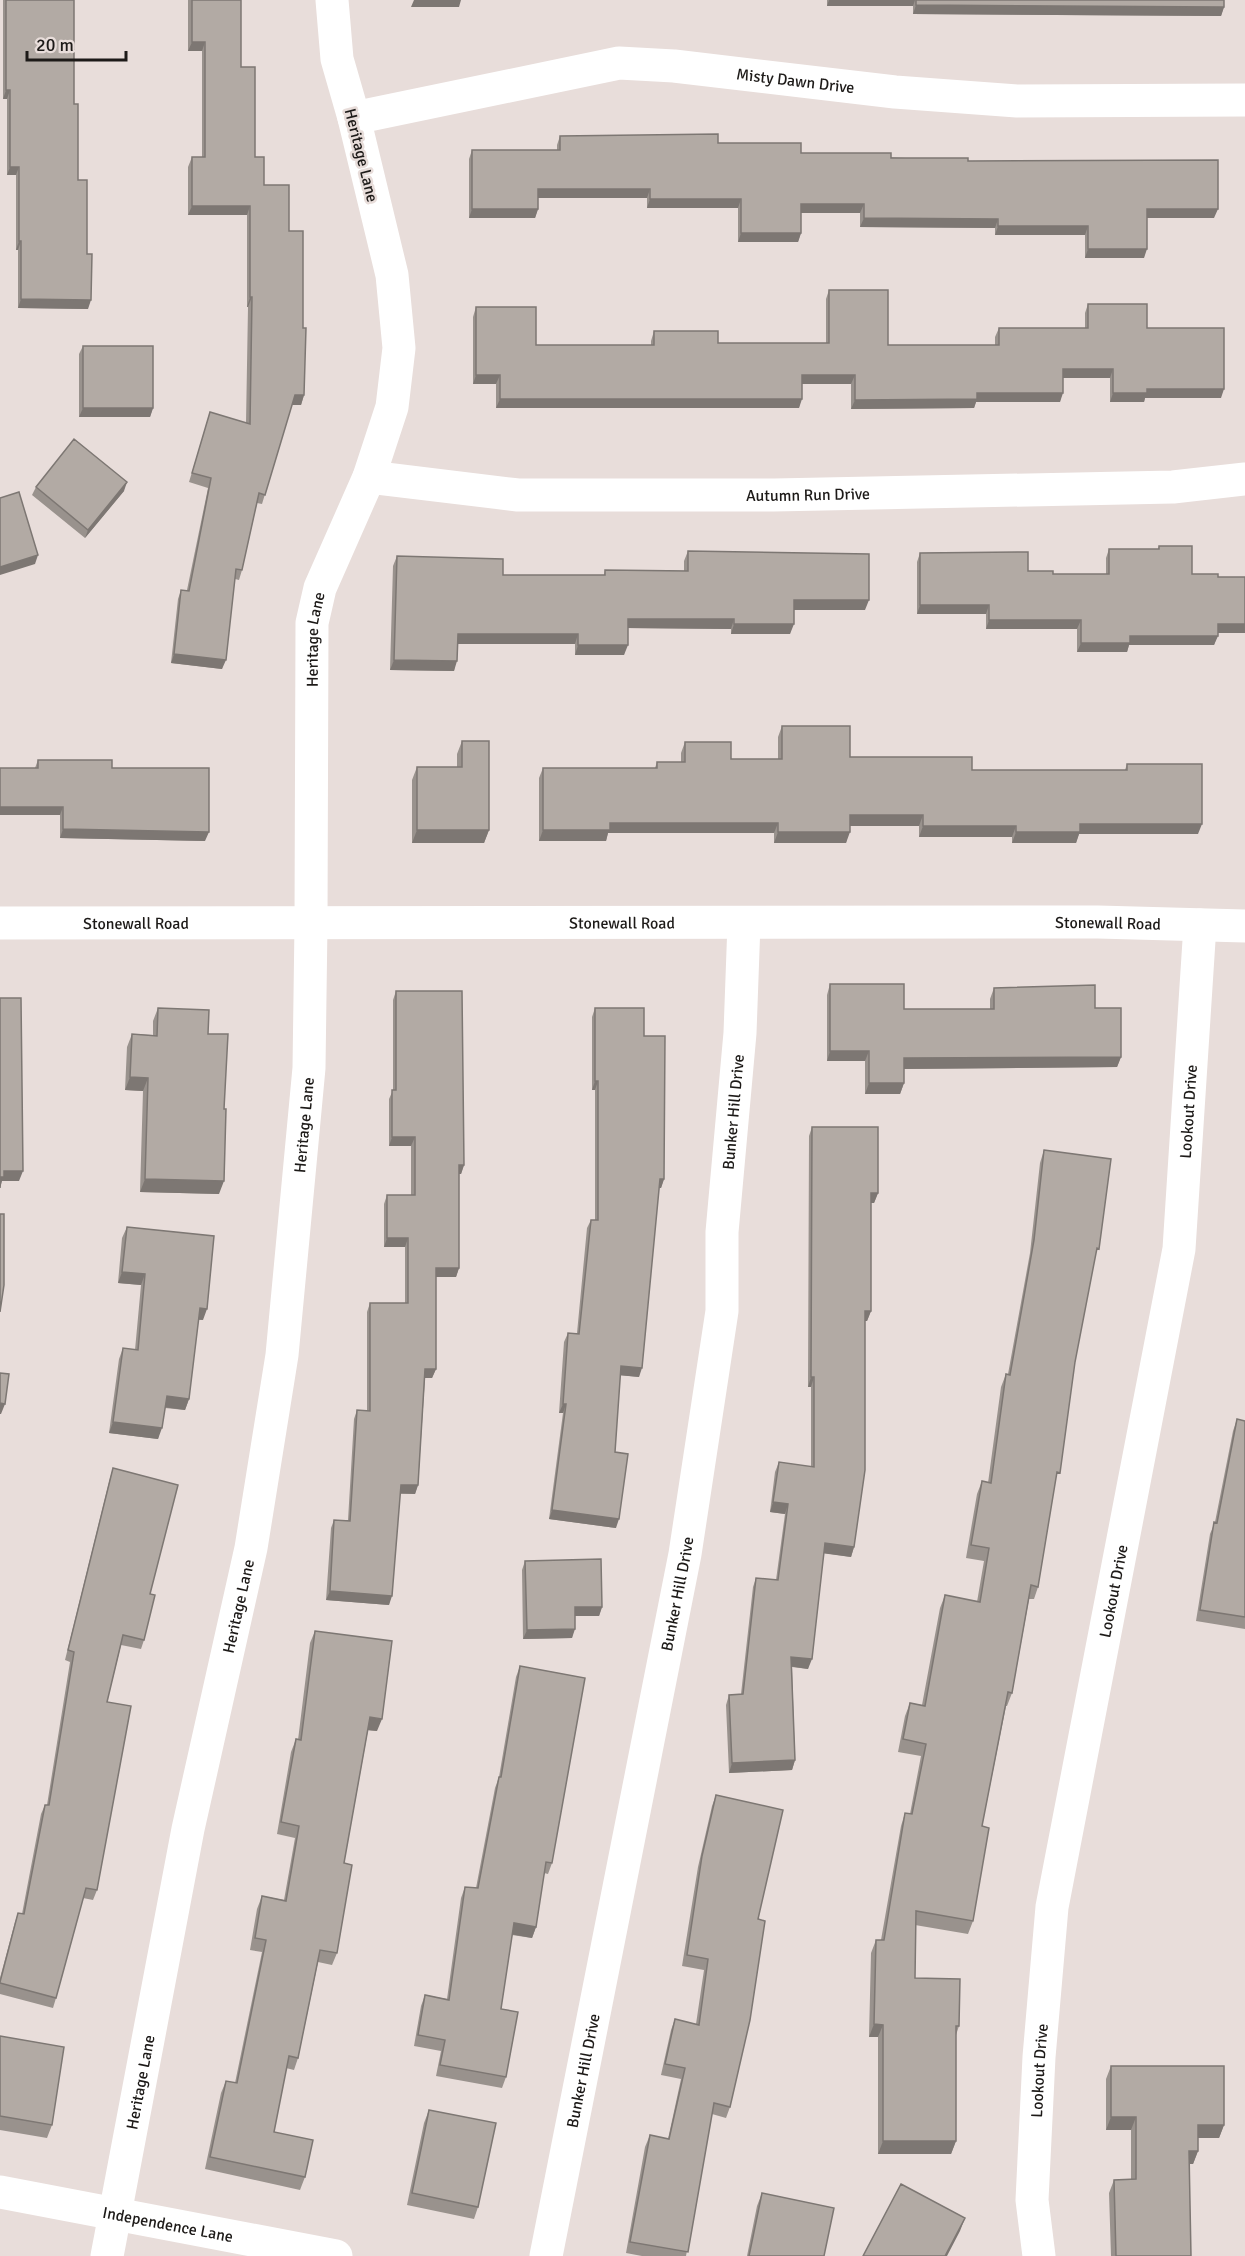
<svg xmlns="http://www.w3.org/2000/svg" width="1245" height="2256" font-family="Signika,sans-serif">
<rect width="100%" height="100%" fill="#e8ddda"/>
<g fill="none" stroke-linecap="round" stroke-linejoin="round">
<g stroke="#fff" stroke-width="33">
<path id="s1" d="M354,118L619,63L674,66L895,92L1017,101L1245,100"/>
<path id="s2" d="M369,477L518,495H774L1173,487L1245,479"/>
<path id="s3" d="M0,923L1098,922L1245,926"/>
<path id="s4" d="M0,2192L336,2256"/>
<path id="s5" d="M107,2256L188,1829L251,1548L282,1355L309,1068L311,924L312,623L320,588L369,477L392,407L399,348L392,275L354,118L337,59L332,0"/>
<path id="s6" d="M546,2256L685,1554L722,1311V1232L740,1033L744,923"/>
<path id="s7" d="M1039,2256L1032,2200L1039,2057L1052,1907L1179,1249L1200,925"/>
</g>
</g>
<path fill="#99928d" d="M3,0H74V104L78,180L87,254L88,309L18,308V250H16V175H7V99H3Z
M188,0H241V67L255,157L264,185L289,231L303,328L304,395L301,405H292L262,504L257,503L242,570L239,580L235,579L222,669L171,663L178,599L181,590H187L208,488L189,482L210,412L246,423L248,307H247V215H188V167L192,157H202V51H188Z
M827,0H1224V7L1221,16L913,14V6H827Z
M560,136L718,143L801,153L968,161L1214,218H1147L1144,258H1085V235H995V228L860,227V213H801V233L798,242H738V208H647V198H538V209L535,218H469V159L472,150H557V145Z
M829,290L888,345H995V337L999,328H1085V313L1088,304L1147,328L1221,398H1145L1144,402H1110V378H1063L1060,402H976L974,408L851,409V384H802L799,408H496V384H473V317L476,307L536,345H651V341L654,331L718,343H826V299Z
M83,346L153,408L150,417H79V354Z
M36,487L124,491L85,538L32,495Z
M1159,546L1192,574L1218,577L1245,633H1218L1214,645H1129L1127,652H1077V629H986V614H917V562L920,553L1028,571L1053,574H1106V558L1109,549H1158Z
M688,551L865,610H794L790,634H731V629L628,628L624,655H575V644H458L454,671L390,670L393,566L397,556L503,575H604L605,570L684,571V561Z
M782,726L850,757L972,770H1125L1127,764L1198,834H1079L1076,843H1012V837H919V826H850L846,843H774V833H608L606,841H539V778L543,768H655L657,762H681V753L685,742L731,759H778V737Z
M462,741L489,830L484,843H412V780L417,767H457V754Z
M38,760L112,768L205,841L60,838V815H0L35,768Z
M830,984L904,1009H990V999L994,988L1095,1008L1121,1057L1117,1067L904,1069V1083L900,1094H865V1061H827V995Z
M396,991L464,1165L461,1174H459V1268L456,1277H436V1369L432,1378H425L418,1485L415,1494H400L389,1605L326,1600L331,1528L334,1520H348L354,1419L357,1410L367,1411V1312L370,1303H405V1247H384V1204L387,1195H411V1146H389V1099L393,1090V1000Z
M158,1008L208,1034L219,1194L140,1192L143,1091L125,1090L127,1047L132,1034L153,1035V1021Z
M595,1008L644,1036L664,1179L661,1188H659L639,1377L620,1375L615,1452L616,1528L549,1519L563,1413H559L564,1342L568,1333H577L587,1228L591,1220H595V1090H592V1017Z
M812,1127L878,1193L874,1203H871V1311L867,1321H865L854,1547L851,1557L824,1553L808,1669L792,1667L795,1760L792,1770L729,1773L726,1705L729,1695L741,1694L753,1587L756,1578L776,1580L785,1514L770,1512L775,1472L779,1462L811,1467V1387H808L809,1136Z
M1044,1150L1094,1262L1075,1362L1038,1587L1034,1599H1029L1012,1693L1007,1706H1006L982,1826L973,1921L968,1934L915,1925V1978L959,2026L956,2035V2141L951,2154H878V2037H869L871,1953L876,1940H881L901,1826L905,1813L910,1814L921,1756L898,1752L905,1716L910,1703L922,1705L940,1608L945,1595L977,1602L984,1561L966,1558L977,1494L982,1481L988,1483L1001,1387L1006,1374H1008L1030,1253L1040,1163Z
M127,1227L203,1320H198L189,1399L185,1410L165,1408L158,1439L109,1433L119,1359L123,1348L135,1350L141,1285L118,1283L122,1238Z
M1237,1419L1245,1421V1629L1196,1621L1210,1534L1215,1522L1233,1431Z
M113,1468L150,1594L144,1640L141,1649L121,1645L107,1702L97,1890L93,1900L83,1898L56,1998L53,2008L0,1994V1978L15,1922L18,1913L22,1914L41,1814L45,1805H47L70,1662L65,1660L110,1478Z
M525,1561L602,1607L599,1616H575L572,1638L523,1639L522,1570Z
M315,1631L377,1731L368,1730L344,1863L337,1953L332,1965L318,1962L298,2058L294,2070L286,2068L274,2132L305,2177L300,2190L205,2169L221,2093L226,2081L235,2083L262,1952L250,1950L257,1909L262,1896L284,1900L295,1838L277,1834L291,1752L296,1739L298,1740L310,1643Z
M520,1666L552,1863L548,1874L544,1873L536,1927L532,1938L512,1935L501,2009L506,2077L502,2088L436,2076L441,2051L414,2046L421,2006L425,1995L447,1999L461,1898L465,1887L476,1888L495,1788L499,1777L516,1677Z
M716,1795L758,1919L730,2107L726,2118L712,2114L686,2256H642L626,2253L645,2147L650,2135L668,2139L681,2079L661,2075L671,2030L675,2019L696,2024L704,1970L682,1966L698,1867L712,1806Z
M0,2036L52,2125L47,2138L0,2130Z
M1111,2066L1224,2125L1219,2138H1198V2151L1193,2164H1189L1191,2256H1111L1109,2193L1114,2180L1131,2179V2130H1106V2079Z
M429,2110L478,2207L474,2219L407,2205L424,2123Z
M762,2193L824,2256H747L757,2206Z"/>
<path fill="#7d7773" d="M414,0H461L459,7H411Z
M829,0H915L913,6H827Z
M916,5L1224,7L1221,16L913,14Z
M192,42H205L202,51H188Z
M6,90H10L7,99H3Z
M10,167H19L16,175H7Z
M538,189H650L647,198H535Z
M650,199H741L738,208H647Z
M801,204H864L860,213H798Z
M192,206H250L247,215H188Z
M472,209H538L535,218H469Z
M1147,209H1218L1214,218H1144Z
M864,218L998,219L995,228L860,227Z
M998,226H1088L1085,235H995Z
M741,233H801L798,242H738Z
M19,241H21L18,250H16Z
M1088,249H1147L1144,258H1085Z
M250,297H252L248,307H247Z
M21,299L91,300L88,309L18,308Z
M1063,369H1113L1110,378H1060Z
M476,375H500L496,384H473Z
M802,375H855L851,384H799Z
M1147,389H1224L1221,398H1145L1144,402H1110L1113,393Z
M977,393H1063L1060,402H976L974,408L851,409L855,400Z
M295,395H304L301,405H292Z
M500,399H802L799,408H496Z
M83,408H153L150,417H79Z
M127,482L124,491L85,538L88,530Z
M38,555L35,564L0,575V567Z
M794,600H869L865,610H790Z
M920,605H989L986,614H917Z
M628,619H734L731,629L624,628Z
M989,620H1081L1077,629H986Z
M734,624H794L790,634H731Z
M1218,624H1245V633H1214Z
M458,634H578L575,644H454Z
M1130,636H1218L1214,645H1129L1127,652H1077L1081,643Z
M578,645H628L624,655H575Z
M174,654L226,660L222,669L171,663Z
M394,660L457,661L454,671L390,670Z
M0,807H63L60,815H0Z
M850,815H923L919,826H846Z
M610,823H778L774,833H608L606,841H539L543,830Z
M1080,824H1202L1198,834H1079L1076,843H1012L1016,832Z
M923,826H1016L1012,837H919Z
M63,829L209,832L205,841L60,838Z
M417,830H489L484,843H412Z
M778,832H850L846,843H774Z
M830,1051H869L865,1061H827Z
M1121,1057L1117,1067L900,1069L904,1058Z
M130,1077L148,1078L143,1091L125,1090Z
M595,1081H598L595,1090H592Z
M869,1083H904L900,1094H865Z
M392,1137H415L411,1146H389Z
M459,1165H464L461,1174H456Z
M4,1171H23L19,1181H2L0,1188L1,1177Z
M145,1179L224,1181L219,1194L140,1192Z
M660,1179H664L661,1188H656Z
M871,1193H878L874,1203H867Z
M387,1238H408L405,1247H384Z
M436,1268H459L456,1277H432Z
M122,1272L145,1274L141,1285L118,1283Z
M200,1308L207,1309L203,1320L196,1319Z
M865,1311H871L867,1321H861Z
M621,1366L642,1368L639,1377L617,1375Z
M425,1369H436L432,1378H422Z
M811,1377H814L811,1387H808Z
M167,1396L189,1399L185,1410L163,1407Z
M0,1403L5,1404L1,1414H0Z
M563,1404H566L563,1413H559Z
M113,1422L162,1428L158,1439L109,1433Z
M401,1485H418L415,1494L398,1493Z
M773,1502L788,1504L785,1514L770,1512Z
M552,1510L619,1519L616,1528L549,1519Z
M825,1543L854,1547L851,1557L821,1553Z
M330,1591L392,1596L389,1605L326,1600Z
M575,1607H602L599,1616H571Z
M575,1629L572,1638L523,1639L527,1630Z
M791,1657L812,1659L808,1669L788,1666Z
M370,1717L382,1719L377,1731L366,1730Z
M795,1760L792,1770L729,1773L732,1763Z
M514,1923L536,1927L532,1938L510,1934Z
M874,2024L883,2025L878,2037H869Z
M1111,2117H1136L1131,2130H1106Z
M1198,2125H1224L1219,2138H1193Z
M883,2141H956L951,2154H878Z
M1189,2151H1198L1193,2164H1184Z
M965,2218L960,2231L947,2256H945Z"/>
<path fill="#b2aaa4" stroke="#7d7773" stroke-width="1.5" d="M6,0H74V104H78V180H87V254H92L91,300L21,299V241H19V167H10V90H6Z
M192,0H241V67H255V157H264V185H289V231H303V328H306L304,395H295L265,495L259,493L242,570L236,569L226,660L174,654L181,590L189,591L211,478L192,473L210,412L250,424L252,297H250V206H192V157H205V42H192Z
M916,0H1224V7L916,5Z
M718,134V143H801V153H891V158H968V161L1218,160V209H1147V249H1088V226H998V219L864,218V204H801V233H741V199H650V189H538V209H472V150H560V136Z
M829,290H888V345H999V328H1088V304H1147V328H1224V389H1147V393H1113V369H1063V393H977V399L855,400V375H802V399H500V375H476V307H536V345H654V331H718V343H829Z
M83,346H153V408H83Z
M74,439L127,482L88,530L36,487Z
M19,492L38,555L0,567V498Z
M1159,546H1192V574H1218V577H1245V624H1218V636H1130V643H1081V620H989V605H920V553L1028,552V571H1053V574H1109V549H1159Z
M688,551L869,554V600H794V624H734V619H628V645H578V634H458L457,661L394,660L397,556L503,559V575H605V570L688,571Z
M782,726H850V757H972V770H1127V764H1202V824H1080V832H1016V826H923V815H850V832H778V823H610V830H543V768H657V762H685V742H731V759H782Z
M462,741H489V830H417V767H462Z
M38,760H112V768H209V832L63,829V807H0V768H38Z
M830,984H904V1009H994V988L1095,985V1008H1121V1057L904,1058V1083H869V1051H830Z
M396,991H462L464,1165H459V1268H436V1369H425L418,1485H401L392,1596L330,1591L334,1520L350,1521L357,1410L370,1411V1303H408V1238H387V1195H415V1137H392V1090H396Z
M0,998H21L23,1171H4V1177H1L0,1188Z
M158,1008L209,1010L208,1034H228L224,1109H226L224,1181L145,1179L148,1078L130,1077L132,1034L157,1036Z
M595,1008H644V1036H665L664,1179H660L642,1368L621,1366L615,1452L628,1454L619,1519L552,1510L566,1404H563L568,1333L579,1334L591,1220H598V1081H595Z
M812,1127H878V1193H871V1311H865V1470L854,1547L825,1543L812,1659L791,1657L795,1760L732,1763L729,1695L743,1694L756,1578L778,1580L788,1504L773,1502L779,1462L814,1467V1377H811Z
M1044,1150L1111,1159L1099,1249L1097,1248L1075,1362L1060,1473L1057,1472L1038,1587L1031,1585L1012,1693L1008,1692L982,1826L989,1828L973,1921L916,1911L915,1978L960,1979L959,2026H956V2141H883V2025L874,2024L876,1940H884L905,1813L912,1814L926,1744L903,1739L910,1703L925,1706L945,1595L980,1602L989,1548L971,1545L982,1481L991,1483L1006,1374L1010,1375L1034,1240Z
M0,1214H4V1285L0,1312Z
M127,1227L214,1236L207,1309L200,1308L189,1399L167,1396L162,1428L113,1422L123,1348L138,1350L145,1274L122,1272Z
M0,1373L9,1374L5,1404L0,1403Z
M1237,1419L1245,1421V1617L1200,1610L1214,1522L1217,1523Z
M113,1468L178,1485L150,1594L155,1595L144,1640L123,1635L107,1702L131,1706L97,1890L86,1888L56,1998L0,1983V1982L18,1913L24,1914L45,1805H49L74,1652L68,1650Z
M601,1559L602,1607H575V1629L527,1630L525,1561Z
M315,1631L392,1641L382,1719L370,1717L344,1863L352,1865L337,1953L320,1950L298,2058L289,2056L274,2132L313,2140L305,2177L210,2157L226,2081L237,2083L266,1940L255,1938L262,1896L286,1901L299,1826L281,1822L296,1739L301,1740Z
M520,1666L585,1678L552,1863L546,1862L536,1927L514,1923L501,2009L518,2012L506,2077L440,2065L445,2040L418,2035L425,1995L449,2000L465,1887L478,1888L499,1777H501Z
M716,1795L783,1810L758,1919L765,1921L750,2020L730,2107L714,2103L688,2252L630,2242L650,2135L669,2139L685,2068L665,2064L675,2019L699,2025L708,1959L687,1955L702,1856Z
M0,2036L64,2047L52,2125L0,2116Z
M1111,2066H1224V2125H1198V2151H1189L1191,2256H1116L1114,2180L1136,2179V2117H1111Z
M429,2110L496,2123L478,2207L412,2193Z
M901,2184L965,2218L945,2256H863Z
M762,2193L834,2208L824,2256H749Z"/>
<g text-anchor="middle" stroke-width="5" stroke-linejoin="round" paint-order="stroke">
<g font-size="16" fill="#1d1a18" stroke="#e8ddda">
<text dy="6" stroke="none"><textPath href="#s1" startOffset="448">Misty Dawn Drive</textPath></text>
<text transform="translate(362 155) rotate(76)" y="6">Heritage Lane</text>
<text dy="6" stroke="none"><textPath href="#s2" startOffset="440">Autumn Run Drive</textPath></text>
<text dy="6" stroke="none"><textPath href="#s5" startOffset="1635">Heritage Lane</textPath></text>
<text dy="6" stroke="none"><textPath href="#s3" startOffset="622">Stonewall Road</textPath></text>
<text dy="6" stroke="none"><textPath href="#s3" startOffset="1108">Stonewall Road</textPath></text>
<text dy="6" stroke="none"><textPath href="#s3" startOffset="136">Stonewall Road</textPath></text>
<text dy="6" stroke="none"><textPath href="#s7" startOffset="1158">Lookout Drive</textPath></text>
<text dy="6" stroke="none"><textPath href="#s6" startOffset="1161">Bunker Hill Drive</textPath></text>
<text dy="6" stroke="none"><textPath href="#s5" startOffset="1149">Heritage Lane</textPath></text>
<text dy="6" stroke="none"><textPath href="#s7" startOffset="672">Lookout Drive</textPath></text>
<text dy="6" stroke="none"><textPath href="#s6" startOffset="675">Bunker Hill Drive</textPath></text>
<text dy="6" stroke="none"><textPath href="#s5" startOffset="663">Heritage Lane</textPath></text>
<text dy="6" stroke="none"><textPath href="#s6" startOffset="189">Bunker Hill Drive</textPath></text>
<text dy="6" stroke="none"><textPath href="#s7" startOffset="186">Lookout Drive</textPath></text>
<text dy="6" stroke="none"><textPath href="#s5" startOffset="177">Heritage Lane</textPath></text>
<text dy="6" stroke="none"><textPath href="#s4" startOffset="171">Independence Lane</textPath></text>
</g>
</g>
<path d="M27 51v9h99v-9" fill="none" stroke="#1d1a18" stroke-width="3"/>
<text x="36" y="51" font-size="18" fill="#1d1a18" stroke="#e8ddda" stroke-width="4.5" paint-order="stroke">20 m</text>
</svg>
